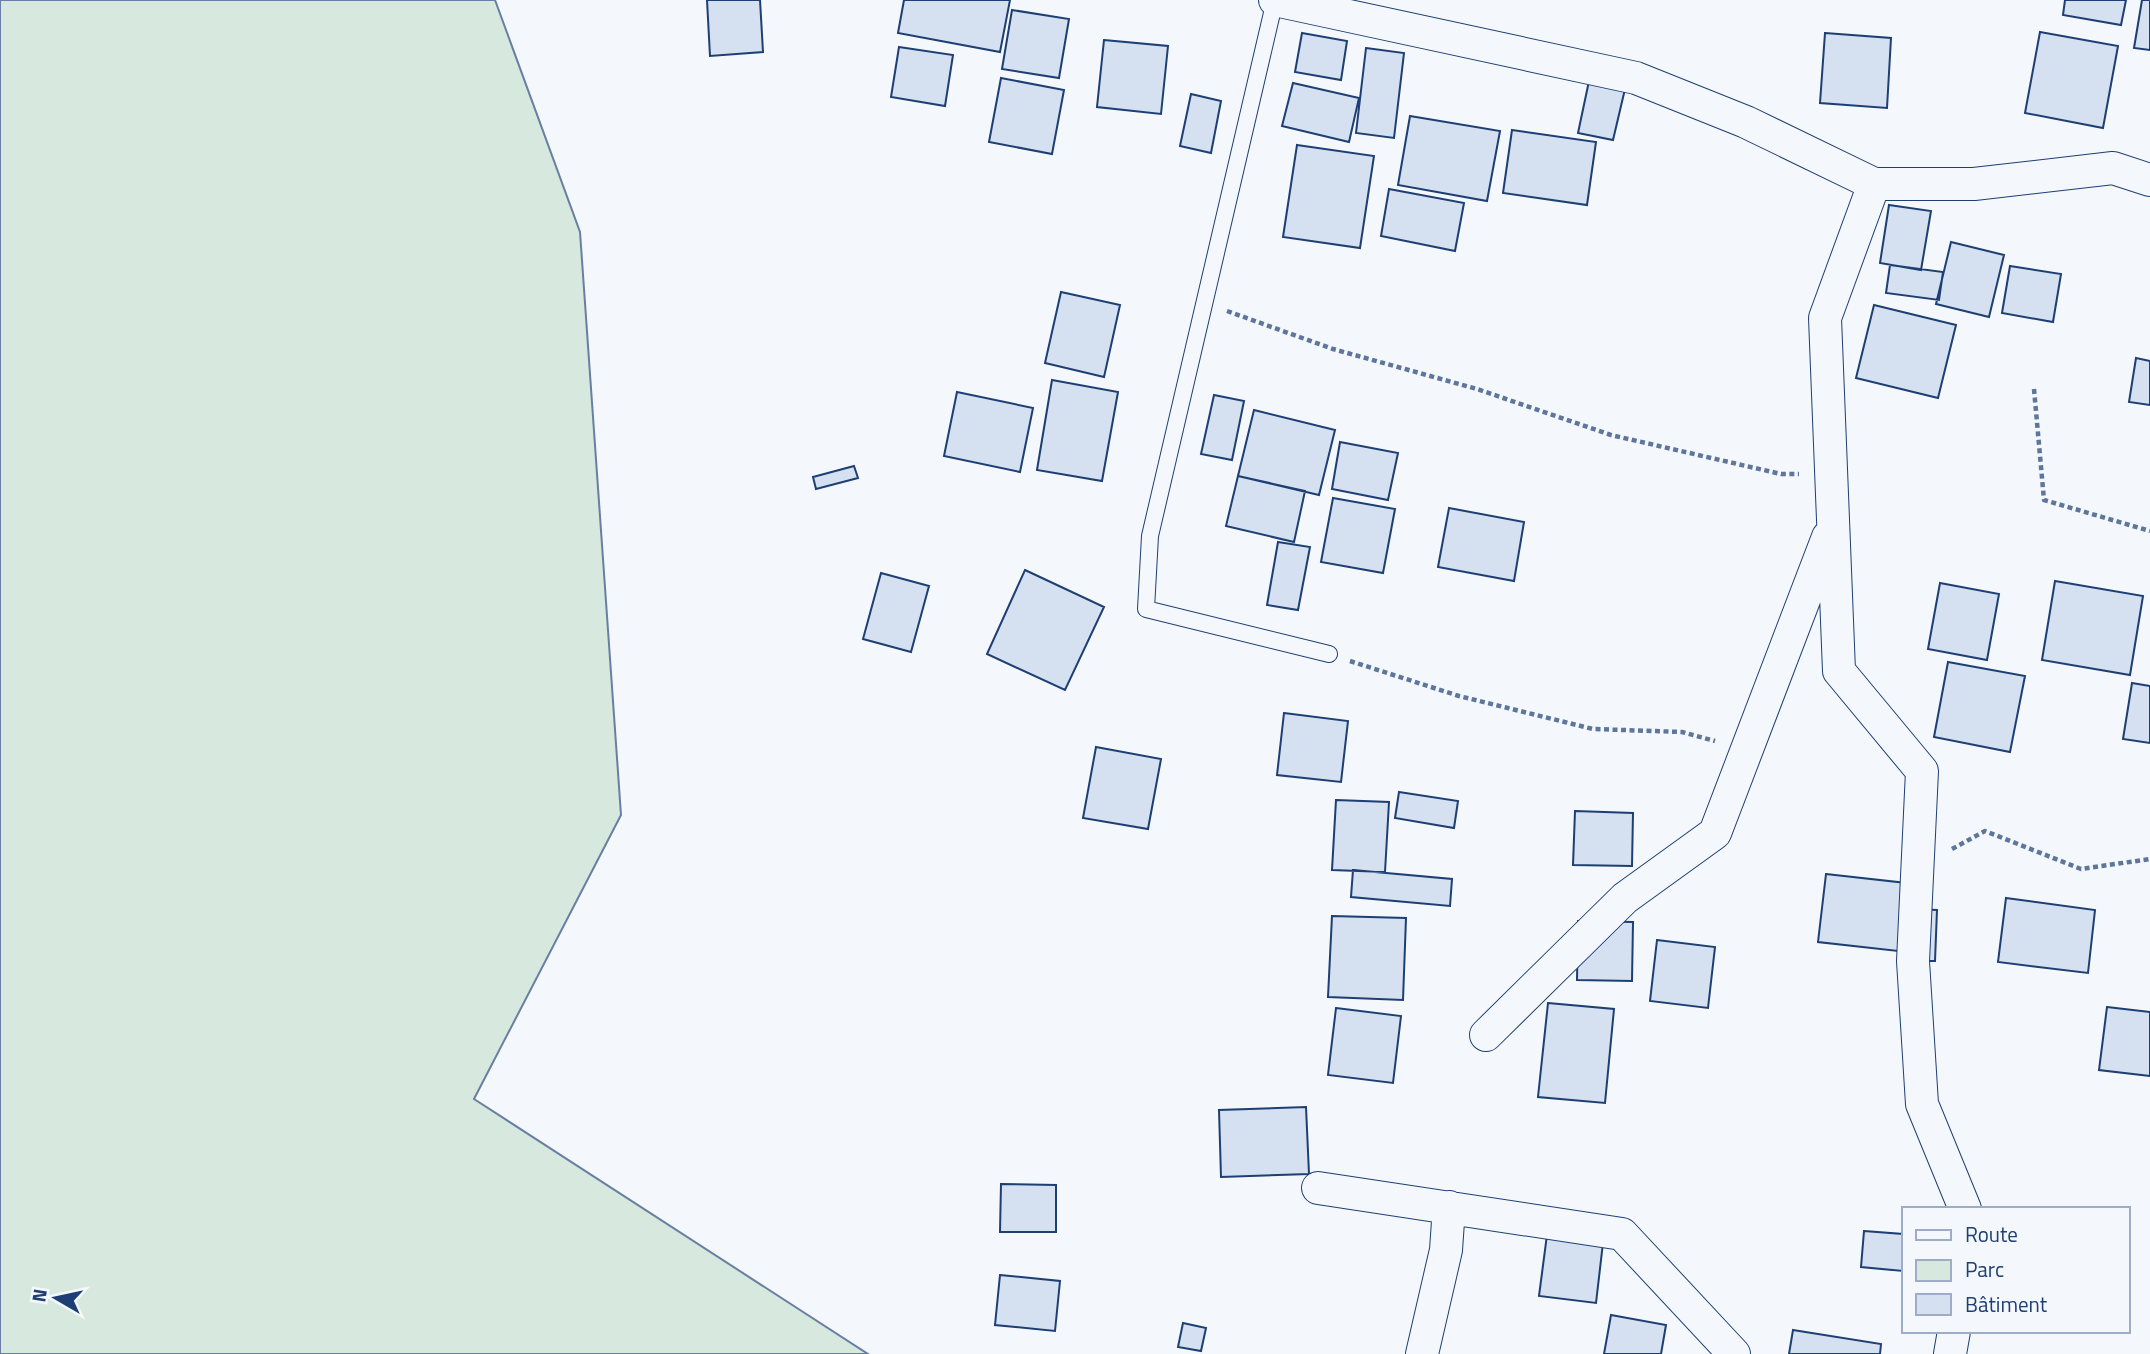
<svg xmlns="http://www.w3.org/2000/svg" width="2150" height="1354" font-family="'Titillium Web',sans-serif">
<rect width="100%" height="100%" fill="#f4f7fb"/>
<path fill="#d7e8df" stroke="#687fa3" stroke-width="2" d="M0,0H495L580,232L621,815L474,1099L868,1354H0Z"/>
<path fill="#d5e0f0" stroke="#1d3f73" stroke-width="2" d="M707,0H760L763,52L710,56Z
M904,0H1010L1000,52L898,33Z
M2065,0H2126L2121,25L2063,15Z
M2142,0H2150V50L2134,48Z
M1012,10L1069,19L1059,78L1002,69Z
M2040,32L2118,46L2103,128L2025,113Z
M1302,33L1347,41L1341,80L1295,72Z
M1825,33L1891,38L1887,108L1820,103Z
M1104,40L1168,46L1161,114L1097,107Z
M899,47L953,55L945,106L891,97Z
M1366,48L1404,53L1394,138L1356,133Z
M1001,78L1064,90L1052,154L989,142Z
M1589,81L1625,89L1613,140L1578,133Z
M1293,83L1359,98L1349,142L1282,126Z
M1191,94L1221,101L1211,153L1180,146Z
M1410,116L1500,131L1487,201L1398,185Z
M1512,130L1596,142L1587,205L1503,193Z
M1297,145L1374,156L1360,248L1283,237Z
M1389,189L1464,203L1455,251L1381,236Z
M1889,205L1931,211L1921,270L1880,263Z
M1951,242L2004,255L1989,317L1936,304Z
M1890,265L1943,272L1939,300L1886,293Z
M2010,266L2061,274L2053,322L2002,313Z
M1061,292L1120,305L1104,377L1045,363Z
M1874,305L1956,325L1938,398L1856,378Z
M2136,358L2150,361V405L2129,402Z
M1052,380L1118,392L1102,481L1037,470Z
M957,392L1033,408L1020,472L944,456Z
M1214,395L1244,401L1232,460L1201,454Z
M1254,410L1335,430L1319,495L1238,476Z
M1340,442L1398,453L1388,500L1332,489Z
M854,466L858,478L816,489L813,477Z
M1238,476L1305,491L1294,542L1226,526Z
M1333,498L1395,509L1383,573L1321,562Z
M1449,508L1524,522L1514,581L1438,567Z
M1278,542L1310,547L1298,610L1267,605Z
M1025,570L1104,607L1065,690L987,654Z
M881,573L929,586L911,652L863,639Z
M2055,581L2143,596L2130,675L2042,660Z
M1940,583L1999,594L1987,660L1928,649Z
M1948,662L2025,676L2010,752L1934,737Z
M2132,683L2150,686V743L2123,739Z
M1284,713L1348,721L1341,782L1277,775Z
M1096,747L1161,759L1148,829L1083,818Z
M1399,792L1458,801L1454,828L1395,818Z
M1336,800L1389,802L1385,872L1332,870Z
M1575,811L1633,813L1632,866L1573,865Z
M1353,870L1452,879L1450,906L1351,897Z
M1826,874L1915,884L1907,952L1818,942Z
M2006,898L2095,910L2088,973L1998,962Z
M1914,909L1937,910L1935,961H1913Z
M1332,916L1406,918L1403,1000L1328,997Z
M1578,921L1633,922L1632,981L1577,980Z
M1657,940L1715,947L1708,1008L1650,1001Z
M1548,1003L1614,1009L1605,1103L1538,1097Z
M2107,1007L2150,1012V1076L2099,1070Z
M1336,1008L1401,1016L1393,1083L1328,1075Z
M1306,1107L1309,1174L1221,1177L1219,1110Z
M1001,1184L1056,1185V1232H1000Z
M1548,1227L1604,1234L1596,1303L1539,1296Z
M1864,1231L1903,1234V1271L1861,1267Z
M1000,1275L1060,1281L1055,1331L995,1325Z
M1611,1315L1666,1325L1661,1354H1604Z
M1183,1323L1206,1328L1201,1351L1178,1347Z
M1793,1330L1881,1344L1880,1354H1789Z"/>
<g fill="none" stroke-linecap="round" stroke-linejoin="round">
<defs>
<path id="lane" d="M1275,0L1150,536L1146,609L1329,654"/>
<path id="street" d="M1275,0L1636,78L1746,122L1874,184H1974L2113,168L2150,180
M1874,184L1825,318L1839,671L1922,771L1913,961L1922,1104L1965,1209
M1486,1035L1625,898L1715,833L1828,537
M1318,1188L1622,1234L1734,1354
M1422,1354L1446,1250L1449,1207
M1950,1354L1954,1331"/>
</defs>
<use href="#lane" stroke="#1d3f73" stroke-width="18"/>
<use href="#street" stroke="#1d3f73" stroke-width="34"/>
<path stroke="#5e769c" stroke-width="4.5" stroke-dasharray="5 3.5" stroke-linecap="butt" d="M1227,311L1333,349L1477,389L1611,435L1781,474H1799
M2034,389L2044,500L2150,531
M1350,661L1459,696L1593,729L1682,732L1715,741
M1952,849L1985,831L2081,869L2150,859"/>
<use href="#lane" stroke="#f4f7fb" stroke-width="16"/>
<use href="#street" stroke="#f4f7fb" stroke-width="32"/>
</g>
<rect x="1902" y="1207" width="228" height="126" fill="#f4f7fb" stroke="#9eadc5" stroke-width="2"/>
<rect x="1916" y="1230" width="35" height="10" fill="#f4f7fb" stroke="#9eadc5" stroke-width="2"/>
<text x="1965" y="1242" font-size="21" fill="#1d3f73">Route</text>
<rect x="1916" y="1260" width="35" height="21" fill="#d7e8df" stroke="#9eadc5" stroke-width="2"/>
<text x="1965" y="1277" font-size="21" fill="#1d3f73">Parc</text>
<rect x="1916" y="1294" width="35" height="21" fill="#d5e0f0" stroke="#9eadc5" stroke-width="2"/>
<text x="1965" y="1312" font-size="21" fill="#1d3f73">Bâtiment</text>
<g transform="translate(56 1298) rotate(279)" stroke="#f4f7fb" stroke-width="5" paint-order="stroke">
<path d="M0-5L12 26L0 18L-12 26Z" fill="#1d3f73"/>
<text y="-10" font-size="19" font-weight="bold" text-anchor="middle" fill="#1d3f73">N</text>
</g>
</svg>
